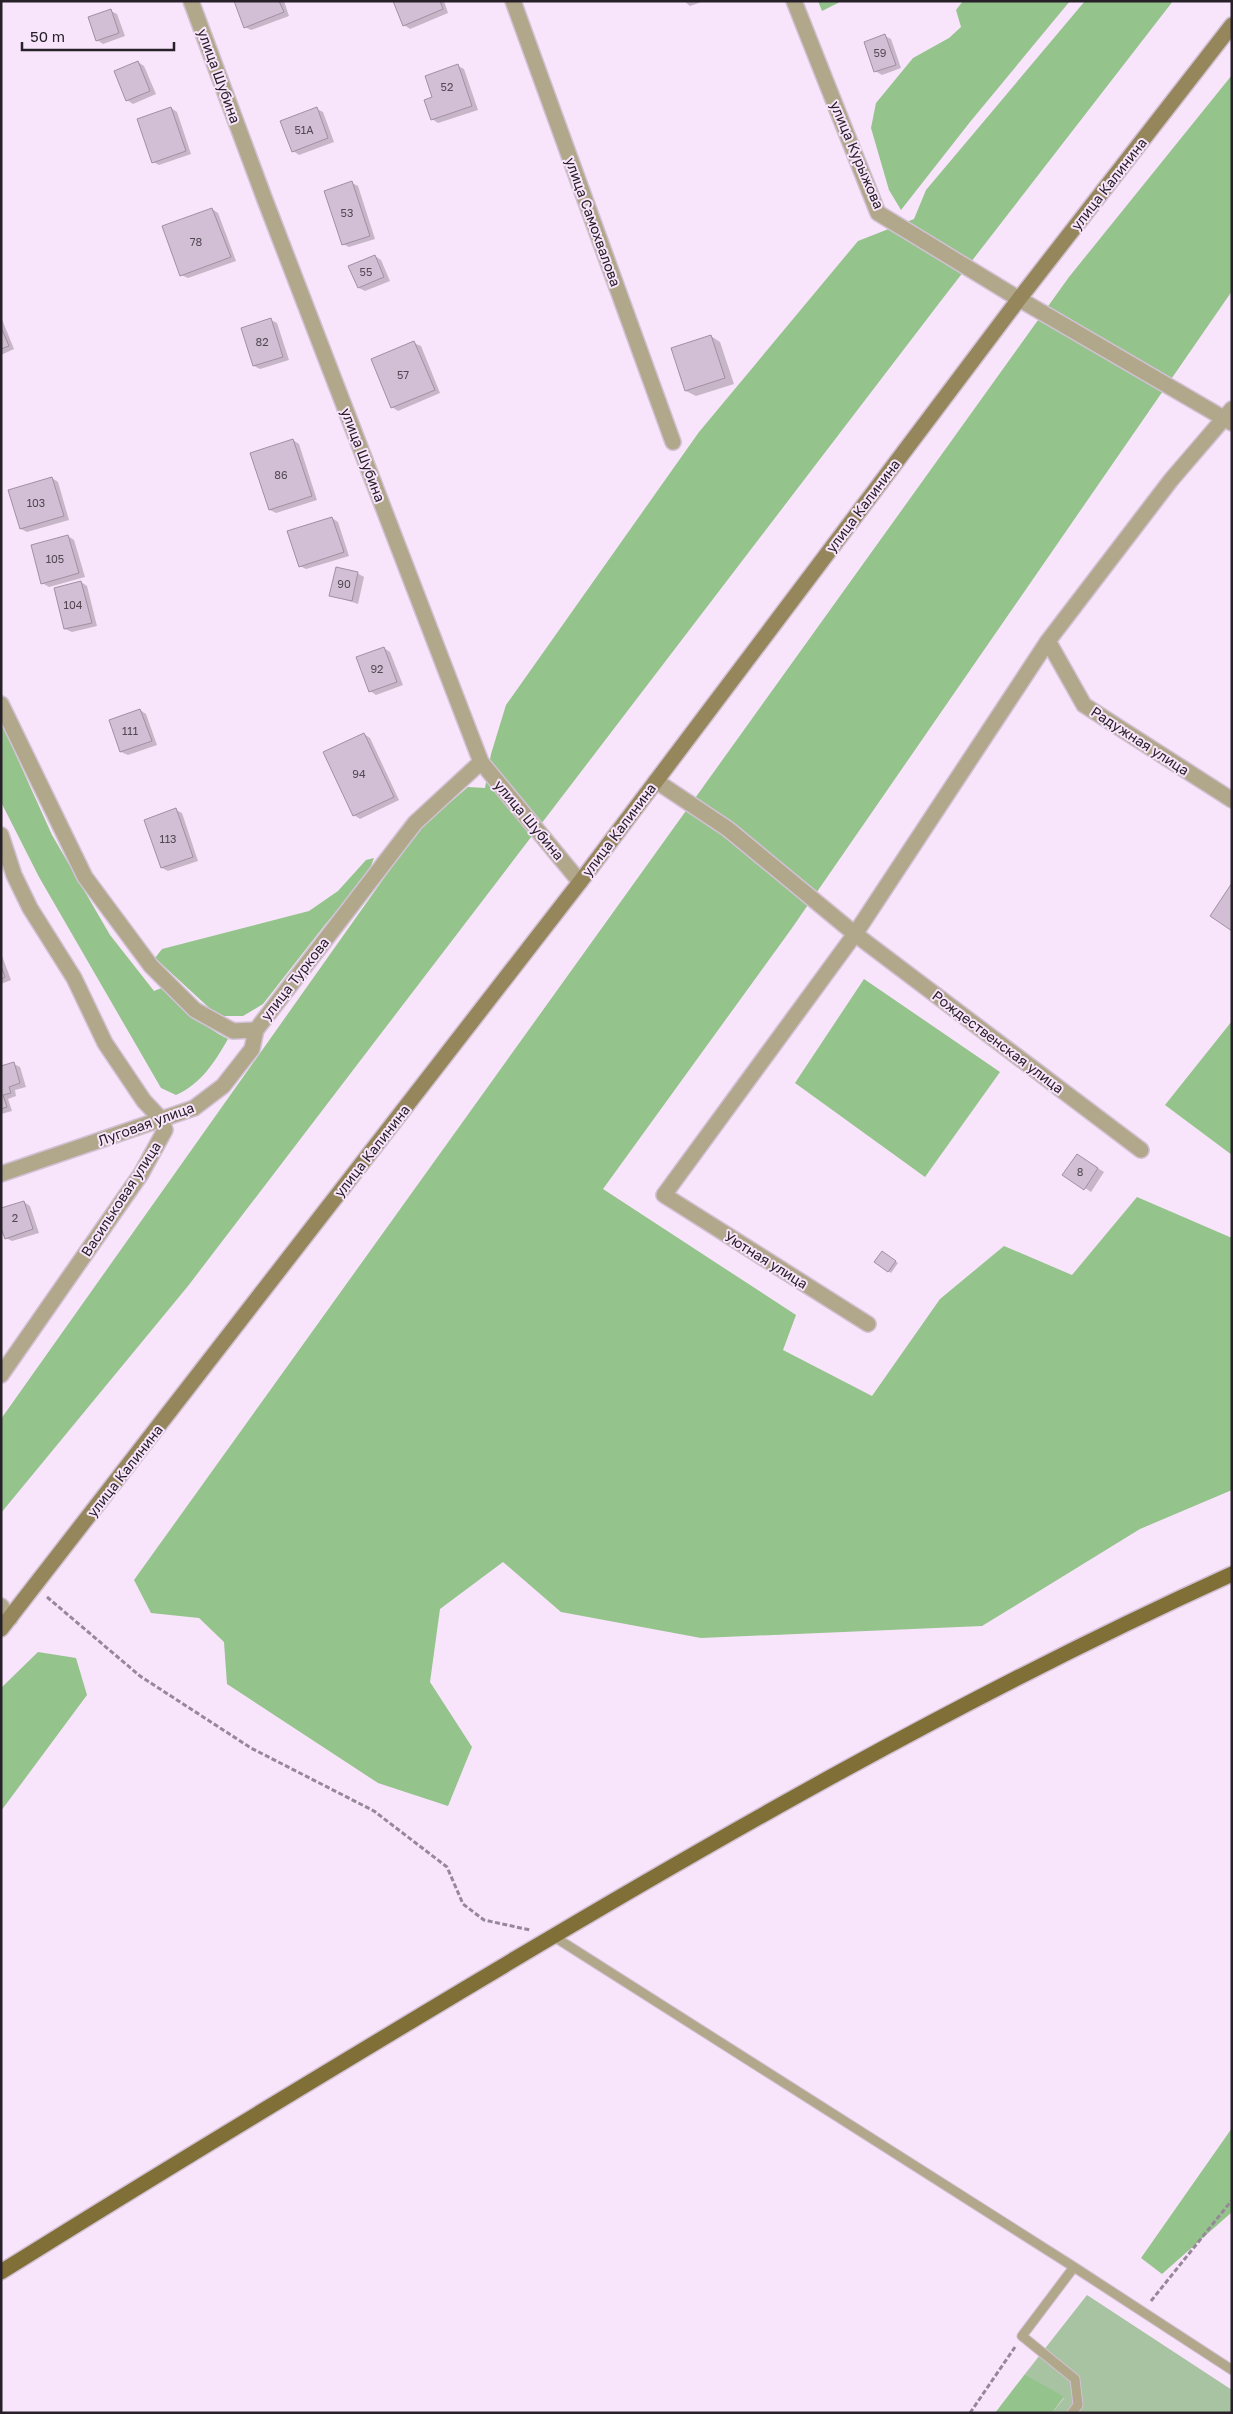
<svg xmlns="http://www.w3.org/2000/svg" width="1233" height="2414" font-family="'Golos Text',sans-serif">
<rect width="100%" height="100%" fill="#f8e4fb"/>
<path fill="#a7c3a2" d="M1087,2295L1232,2390V2413H1052L1064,2398L1025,2374Z"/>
<path fill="#94c38c" d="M818,1H842L822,11Z
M963,1H1070L970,122L901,210L889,190L871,128L876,103L913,58L949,38L961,27L956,10Z
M1085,1H1173L940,302L188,1286L1,1513V1419L418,830L468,787L485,788L491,754L506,705L699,432L858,241L914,219L926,190Z
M1232,75V291L792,928L603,1189L796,1315L783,1350L872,1396L940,1299L1004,1246L1072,1275L1137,1197L1232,1238V1490L1140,1529L982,1626L701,1638L561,1612L503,1562L440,1609L430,1682L472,1747L448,1806L378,1783L227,1684L224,1642L199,1618L151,1613L134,1580L1069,277Z
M1,722L52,835L110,935L154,991L164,987C184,1008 202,1026 228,1039C214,1063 202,1083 176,1095L161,1088L39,877L1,802Z
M374,858L368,873L324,926L263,1004L243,1016H218L155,958L162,949L309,911L338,891L366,860Z
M864,979L1000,1072L925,1177L795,1083Z
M1232,1021V1155L1165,1105Z
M38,1652L76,1658L87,1695L1,1811V1688Z
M1232,2128V2212L1162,2274L1141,2258Z
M1025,2374L1064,2397L1052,2413H995Z"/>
<path fill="#0003" d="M235,1H284L289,16L251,30L245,27Z
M394,1H444L448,13L410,29L404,25Z
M684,1H704L690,6Z
M111,11L117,14L125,36L103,44L97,40Z
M885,36L891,39L901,68L882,75L875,71Z
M138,62L144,66L156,94L133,104L127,100Z
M458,66L464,69L478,110L438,123L432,119L434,98Z
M171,108L177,112L191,154L159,165L153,162Z
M317,109L323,112L334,142L299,155L293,151Z
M352,183L358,186L375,239L349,247L343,244Z
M212,209L218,213L236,261L188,278L181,275Z
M375,256L381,260L390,281L365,291L359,288Z
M1,317L14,349L1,355Z
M271,320L277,323L289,360L260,369L254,366Z
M711,336L720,342L734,384L696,396L686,391Z
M414,343L421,346L440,393L398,411L392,407Z
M293,440L299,444L317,500L276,513L270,510Z
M52,478L58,482L69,520L27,532L21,529Z
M332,518L338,522L349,556L306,569L300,566Z
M68,536L74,540L85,577L49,587L42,583Z
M357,573L364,577L358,604L331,595Z
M81,582L87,586L97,626L72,632L65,629Z
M384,648L390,652L403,685L376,695L370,691Z
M140,710L146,714L157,745L128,755L121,752L110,721Z
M364,734L370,738L399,800L360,819L354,815Z
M176,810L182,813L198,861L168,871L162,868Z
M1,953L11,980L1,984Z
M14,1064L20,1067L26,1087L15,1090L16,1096L8,1099L12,1111L1,1114V1067Z
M1083,1159L1104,1172L1091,1192L1085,1188Z
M24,1202L30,1206L39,1233L12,1241L6,1238Z
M883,1253L898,1263L891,1273L888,1271Z"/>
<path fill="#d2bfd5" stroke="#a18fa3" d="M234,1H279L284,12L244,28Z
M393,1H440L443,9L403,26Z
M111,9L119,33L96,41L88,17Z
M885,34L896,65L874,72L864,42Z
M138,61L150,91L126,101L114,71Z
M458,64L472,106L431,120L424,100L432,97L425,76Z
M171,107L186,151L152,163L137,119Z
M317,107L328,138L292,152L280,121Z
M352,181L370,236L342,245L324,191Z
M212,208L231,257L180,276L162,226Z
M375,255L384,277L358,288L348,266Z
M271,318L283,357L253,366L241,328Z
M1,327L9,346L1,349Z
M711,335L725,378L685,391L671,348Z
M414,341L435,390L391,408L371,359Z
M293,439L312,496L269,510L250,453Z
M52,477L64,516L20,529L8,490Z
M332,517L344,552L299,567L287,531Z
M68,535L79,573L41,584L31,545Z
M336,567L358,572L352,601L329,596Z
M81,581L92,623L64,629L54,588Z
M384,647L397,682L369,692L356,657Z
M140,709L152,741L120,752L109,720Z
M364,733L394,797L353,816L323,752Z
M176,808L193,857L161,868L144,820Z
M1232,883V931L1210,916Z
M1,966L5,977L1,979Z
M14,1062L20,1083L9,1087L11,1093L3,1095L7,1107L1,1109V1066Z
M1077,1154L1098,1168L1084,1190L1062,1175Z
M24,1201L33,1229L5,1239L1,1228V1208Z
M882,1251L896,1261L888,1272L874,1262Z"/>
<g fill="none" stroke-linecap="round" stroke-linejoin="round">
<defs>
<path id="lane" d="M553,1936L1074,2267L1232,2370
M1072,2413L1078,2405L1075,2379L1022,2336L1074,2267"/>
<path id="street" d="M191,1L265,200L481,762L580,882
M513,1L673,442
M794,1L878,213L1019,299L1232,423
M1048,641L1084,705L1232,800
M1,704L85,877L151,966L195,1010L233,1031L256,1030L415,823L481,762
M656,781L728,829L855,934L1141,1150
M1,835L14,875L30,908L74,978L105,1043L144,1101L162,1120L165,1130L141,1174L1,1375
M1,1174L194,1108L223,1086L252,1049L256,1030
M868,1324L664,1195L855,934L1048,641L1171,480L1232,409
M1,1606L10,1618"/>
<path id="secondary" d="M1,1629L580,882L1019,299L1232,25"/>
<path id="primary" d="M1,2272C154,2176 308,2083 463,1990C713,1840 966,1695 1232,1574"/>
</defs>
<use href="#lane" stroke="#d2c1d5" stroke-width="11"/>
<use href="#street" stroke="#d2c1d5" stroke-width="18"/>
<use href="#secondary" stroke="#d2c1d5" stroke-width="18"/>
<use href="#primary" stroke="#d2c1d5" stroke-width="18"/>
<path stroke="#968898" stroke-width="3" stroke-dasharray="5 2.5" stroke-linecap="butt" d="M47,1597L140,1676L251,1748L374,1811L447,1867L463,1904L484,1920L530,1930
M1151,2301L1232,2200
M970,2413L1015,2347"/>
<use href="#lane" stroke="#b1a88b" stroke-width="9"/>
<use href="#street" stroke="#b1a88b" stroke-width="15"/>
<use href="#secondary" stroke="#95875b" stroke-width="15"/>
<use href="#primary" stroke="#806f36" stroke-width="15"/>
</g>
<g text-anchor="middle" stroke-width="4" stroke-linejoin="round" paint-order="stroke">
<g font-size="11" fill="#524853">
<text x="880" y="57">59</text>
<text x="447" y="91">52</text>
<text x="304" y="134">51А</text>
<text x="347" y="217">53</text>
<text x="196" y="246">78</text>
<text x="366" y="276">55</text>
<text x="262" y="346">82</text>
<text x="403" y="379">57</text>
<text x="281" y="479">86</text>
<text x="36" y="507">103</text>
<text x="55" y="563">105</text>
<text x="344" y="588">90</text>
<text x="73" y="609">104</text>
<text x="377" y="673">92</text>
<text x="130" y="735">111</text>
<text x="359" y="778">94</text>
<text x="168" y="843">113</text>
<text x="1080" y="1176">8</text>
<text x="15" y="1222">2</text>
</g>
<g font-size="14" fill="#272028" stroke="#f8e4fb">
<text transform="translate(219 76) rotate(70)" y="5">улица Шубина</text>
<text transform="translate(857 155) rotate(67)" y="5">улица Курыжова</text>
<text transform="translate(1109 184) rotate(-52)" y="5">улица Калинина</text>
<text transform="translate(593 222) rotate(70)" y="5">улица Самохвалова</text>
<text transform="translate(363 455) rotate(69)" y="5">улица Шубина</text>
<text transform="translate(863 506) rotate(-53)" y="5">улица Калинина</text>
<text transform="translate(1140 741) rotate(33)" y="5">Радужная улица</text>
<text transform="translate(529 820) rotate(50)" y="5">улица Шубина</text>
<text transform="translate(619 830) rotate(-53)" y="5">улица Калинина</text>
<text transform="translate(295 979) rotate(-52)" y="5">улица Туркова</text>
<text transform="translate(998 1042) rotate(37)" y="5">Рождественская улица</text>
<text transform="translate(146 1124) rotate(-20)" y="5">Луговая улица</text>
<text transform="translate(372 1151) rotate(-52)" y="5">улица Калинина</text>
<text transform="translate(121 1199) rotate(-57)" y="5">Васильковая улица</text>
<text transform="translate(766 1260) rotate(32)" y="5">Уютная улица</text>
<text transform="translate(125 1471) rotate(-52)" y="5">улица Калинина</text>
</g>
</g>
<rect width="1233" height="2414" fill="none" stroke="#272028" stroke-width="5"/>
<path d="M22 42v8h152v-8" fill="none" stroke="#272028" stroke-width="2.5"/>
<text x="30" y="42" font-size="15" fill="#272028" stroke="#f8e4fb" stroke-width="4" paint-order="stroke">50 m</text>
</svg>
